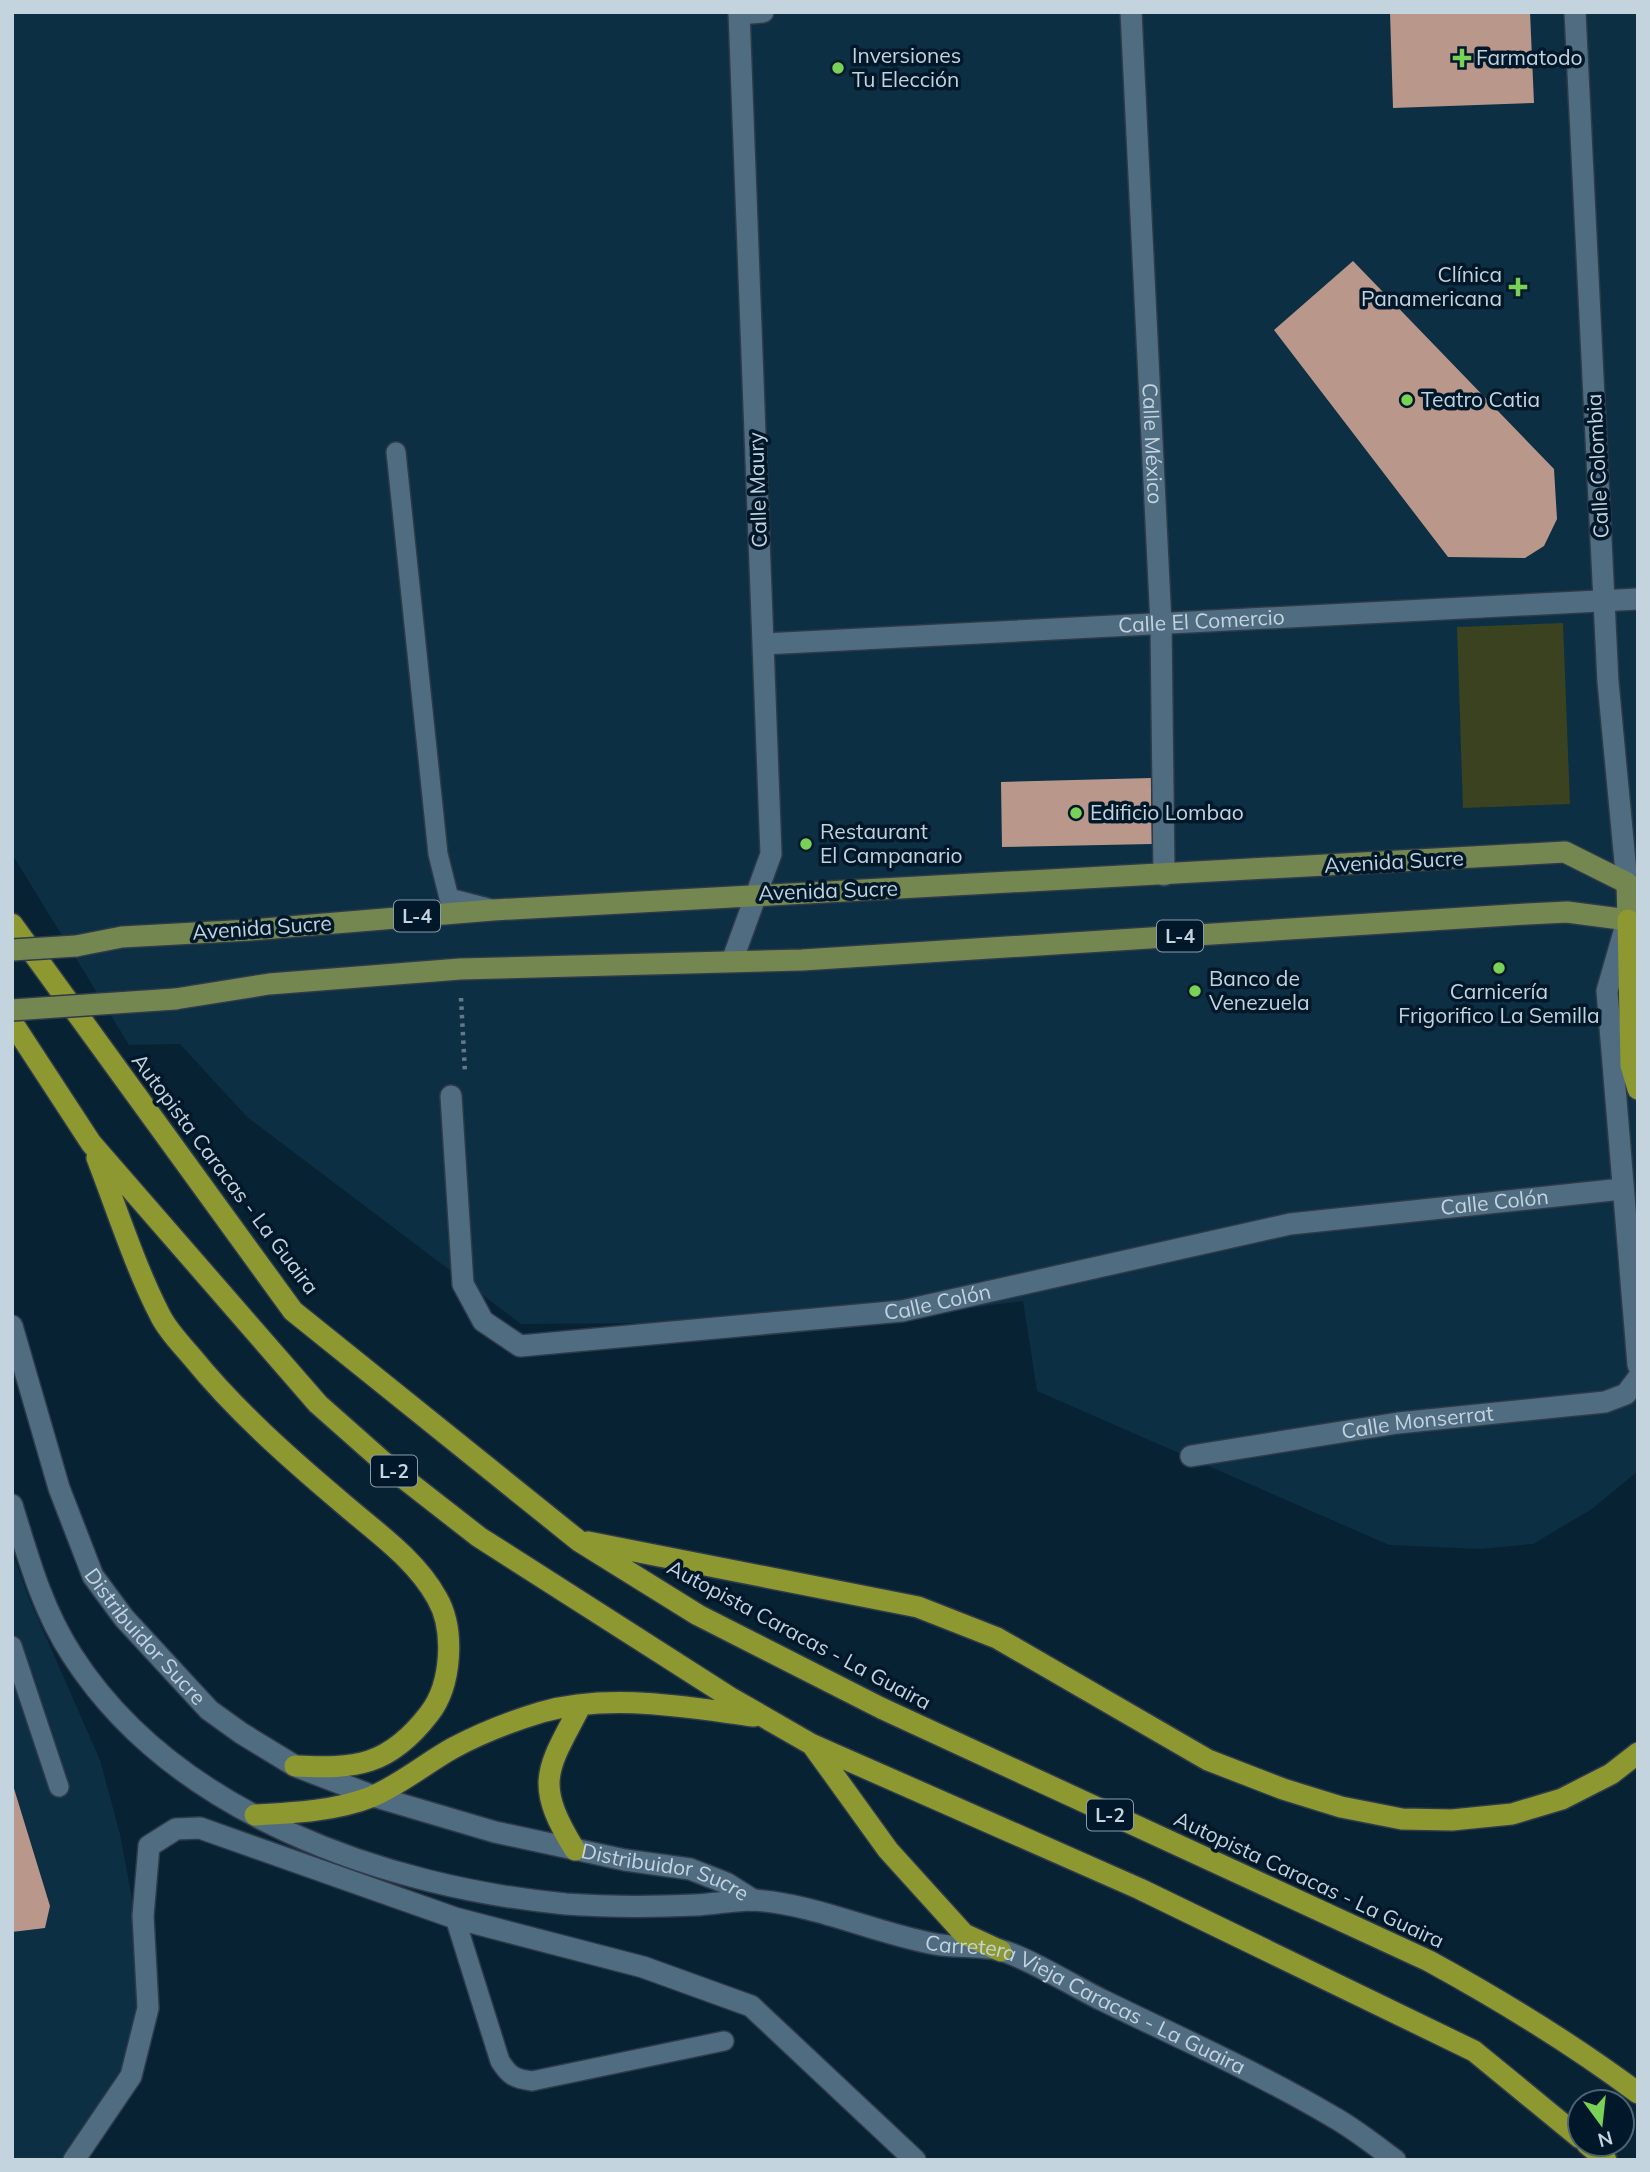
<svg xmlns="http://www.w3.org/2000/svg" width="1650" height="2172" font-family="Mulish,sans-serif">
<rect width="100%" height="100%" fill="#062233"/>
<path fill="#0c2f43" d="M12,12H1638V1471L1592,1509L1533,1544L1480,1549L1389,1545L1037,1391L1023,1301L939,1312L688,1323L521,1324L247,1117L180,1044L129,1045L12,854Z
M12,1551L28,1596L100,1760L120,1834L141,1947L146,1990L129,2073L71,2160H12Z"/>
<path fill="#3b4220" d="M1563,623L1570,804L1463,808L1457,627Z"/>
<path fill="#ba978b" d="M1390,12H1530L1534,103L1393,108Z
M1353,261L1554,469L1557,519L1544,546L1525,558L1448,557L1274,330Z
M1151,778L1152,844L1002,847L1001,782Z
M12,1782L50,1906L45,1928L12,1932Z"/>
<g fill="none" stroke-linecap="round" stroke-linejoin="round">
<defs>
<path id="lane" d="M396,452L438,854L449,898L488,908
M12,1646L59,1787
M455,1918L500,2061C509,2075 514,2079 532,2081L724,2041"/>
<g id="street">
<path id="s1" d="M1131,12L1161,624L1164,875"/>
<path d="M739,14L763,12"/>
<path id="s2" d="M764,644L1638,599"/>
<path d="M1626,925L1607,991L1638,1365"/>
<path d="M732,961L771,854L739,12"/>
<path id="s3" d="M451,1096L463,1284L483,1321L520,1346L902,1311L1290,1224L1622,1189"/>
<path id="s4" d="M1191,1456L1398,1423L1605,1402L1626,1394L1638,1378"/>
<path d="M74,2160L131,2076L148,2008L143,1916L149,1846L176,1829L200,1828L455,1918L643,1967L751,2006L915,2160"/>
</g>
<g id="secondary">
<path d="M1575,12L1608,682L1627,883L1638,885"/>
<path id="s5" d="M12,1326L59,1488L93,1576L124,1618L209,1710L241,1733L295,1766L373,1796L495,1832L625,1860L690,1869L726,1883L753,1900"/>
<path id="s6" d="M12,1505C28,1557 42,1609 72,1655C174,1814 386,1887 566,1904C608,1907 654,1907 696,1905C715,1904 734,1900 753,1900C816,1904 874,1933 935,1944C956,1948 979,1945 1000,1950C1027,1957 1075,1987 1102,2000C1180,2038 1261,2074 1335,2118C1356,2130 1376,2146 1395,2160"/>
</g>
<path id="primary" d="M76,946L122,937L250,930L493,910L1565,852L1627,883L1628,920L1567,912L1527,914L802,960L460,969L269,984L175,999"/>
<path id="highway" d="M1628,920L1631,1065L1638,1089
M12,924L293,1311L579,1541L698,1615L881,1708L1429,1961C1502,2001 1571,2043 1638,2093
M12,1022L91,1143L318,1404L388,1466L479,1537L731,1698L811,1744L1140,1889L1474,2051L1580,2138
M97,1158C116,1207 136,1269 160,1315C167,1330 181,1344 192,1357C235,1410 288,1457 340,1501C373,1530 415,1558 437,1598C455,1629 452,1685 429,1714C389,1766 356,1769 295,1766
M588,1542L918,1607L997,1638L1208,1760L1283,1789L1341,1807L1402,1819L1452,1820L1512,1814L1562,1799L1611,1774L1638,1753
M813,1746L888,1850L964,1934L1001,1951
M255,1815C294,1813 335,1811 371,1797C400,1785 426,1763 453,1748C481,1733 512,1721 542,1712C611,1693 684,1707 754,1716
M575,1850C533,1782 547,1770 581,1705
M1587,2144L1606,2160"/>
</defs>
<use href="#lane" stroke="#2f3a49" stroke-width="22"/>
<use href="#street" stroke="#2f3a49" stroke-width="24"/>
<use href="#secondary" stroke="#2f3a49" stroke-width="24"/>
<use href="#primary" stroke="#2f3a49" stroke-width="24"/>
<use href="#highway" stroke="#2f3a49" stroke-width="24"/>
<path stroke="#637987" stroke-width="4.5" stroke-dasharray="3.5 5" stroke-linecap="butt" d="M461,998L465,1073"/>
<use href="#lane" stroke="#506c81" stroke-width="19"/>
<use href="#street" stroke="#506c81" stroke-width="21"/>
<use href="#secondary" stroke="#506c81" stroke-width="21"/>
<use href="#primary" stroke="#758750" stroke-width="21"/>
<use href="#highway" stroke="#8d9930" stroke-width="21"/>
<defs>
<path id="primary-bridge" d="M12,950L76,946
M12,1010L175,999"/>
</defs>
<use href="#primary-bridge" stroke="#2f3a49" stroke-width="24" stroke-linecap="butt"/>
<use href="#primary-bridge" stroke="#758750" stroke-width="21"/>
</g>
<g fill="#79d158" stroke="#001829" stroke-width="2.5">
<path d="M1458.5 47.5h7v7h7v7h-7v7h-7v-7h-7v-7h7z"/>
<circle cx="838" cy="68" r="7"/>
<path d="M1514.5 276.5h7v7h7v7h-7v7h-7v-7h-7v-7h7z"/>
<circle cx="1407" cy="400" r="7"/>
<circle cx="1076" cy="813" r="7"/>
<circle cx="806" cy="844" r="7"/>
<circle cx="1499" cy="968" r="7"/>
<circle cx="1195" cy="991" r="7"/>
</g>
<g text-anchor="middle" stroke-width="7" stroke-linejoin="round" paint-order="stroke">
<g fill="#001829" stroke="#899ca8" stroke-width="2">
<rect x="394" y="900.5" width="46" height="31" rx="5"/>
<rect x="1157" y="920.5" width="46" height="31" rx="5"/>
<rect x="371" y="1455.5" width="46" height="31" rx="5"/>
<rect x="1087" y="1799.5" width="46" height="31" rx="5"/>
</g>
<g font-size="19" font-weight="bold" fill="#c4d4df">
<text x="417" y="923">L-4</text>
<text x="1180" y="943">L-4</text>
<text x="394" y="1478">L-2</text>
<text x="1110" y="1822">L-2</text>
</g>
<g font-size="21" fill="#c4d4df" stroke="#001829" text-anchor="start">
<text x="852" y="63">Inversiones<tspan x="852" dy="24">Tu Elección</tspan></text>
<text x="1476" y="65">Farmatodo</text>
<text x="1502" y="282" text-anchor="end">Clínica<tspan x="1502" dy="24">Panamericana</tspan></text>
<text x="1421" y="407">Teatro Catia</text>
<text x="1090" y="820">Edificio Lombao</text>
<text x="820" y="839">Restaurant<tspan x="820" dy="24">El Campanario</tspan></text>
<text x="1209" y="986">Banco de<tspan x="1209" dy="24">Venezuela</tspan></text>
<text x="1499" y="999" text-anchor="middle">Carnicería<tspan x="1499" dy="24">Frigorifico La Semilla</tspan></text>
</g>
<g font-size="21" fill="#c4d4df" stroke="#001829">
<text dy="7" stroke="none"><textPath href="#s1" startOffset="432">Calle México</textPath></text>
<text transform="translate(1598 466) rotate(-93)" y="7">Calle Colombia</text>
<text transform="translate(758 490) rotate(-92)" y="7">Calle Maury</text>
<text dy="7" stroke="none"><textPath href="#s2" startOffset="438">Calle El Comercio</textPath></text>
<text transform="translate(1394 862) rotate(-3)" y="7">Avenida Sucre</text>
<text transform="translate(828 891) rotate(-2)" y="7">Avenida Sucre</text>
<text transform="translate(262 928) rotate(-4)" y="7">Avenida Sucre</text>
<text transform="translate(225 1174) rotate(53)" y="7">Autopista Caracas - La Guaira</text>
<text dy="7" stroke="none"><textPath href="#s3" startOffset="1262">Calle Colón</textPath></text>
<text dy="7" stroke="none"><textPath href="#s3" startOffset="695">Calle Colón</textPath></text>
<text dy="7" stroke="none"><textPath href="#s4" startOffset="229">Calle Monserrat</textPath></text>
<text dy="7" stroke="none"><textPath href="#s5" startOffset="343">Distribuidor Sucre</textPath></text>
<text transform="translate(799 1635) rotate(28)" y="7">Autopista Caracas - La Guaira</text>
<text dy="7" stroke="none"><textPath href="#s5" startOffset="929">Distribuidor Sucre</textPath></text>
<text transform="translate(1309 1880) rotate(25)" y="7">Autopista Caracas - La Guaira</text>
<text dy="7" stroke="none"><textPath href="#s6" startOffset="1272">Carretera Vieja Caracas - La Guaira</textPath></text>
</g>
</g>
<rect width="1650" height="2172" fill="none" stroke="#c4d4df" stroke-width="28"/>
<g transform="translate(1601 2123) rotate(165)"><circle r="33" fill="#001829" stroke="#4e6372" stroke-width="2"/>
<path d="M0-5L12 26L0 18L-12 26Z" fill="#79d158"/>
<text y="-10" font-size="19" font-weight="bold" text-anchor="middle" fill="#c4d4df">N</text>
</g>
</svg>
